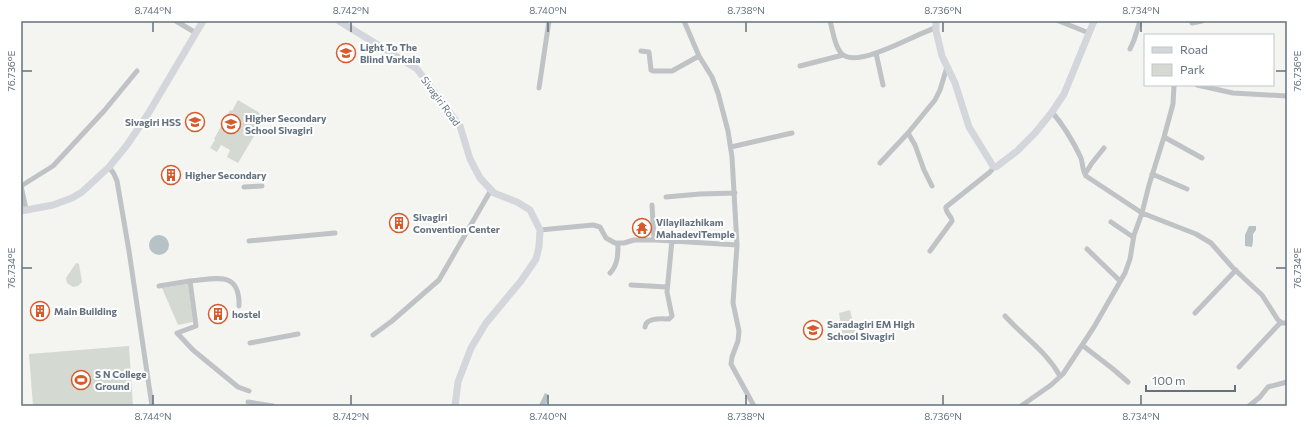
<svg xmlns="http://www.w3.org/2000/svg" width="1308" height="427" font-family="Commissioner,sans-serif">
<rect width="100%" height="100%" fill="#f4f4f0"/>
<path fill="#d4dad1" d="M238,100L263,115L257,125L260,126L238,163L227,157L230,150L221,145L217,152L210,148L215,140L214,139L230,110L232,111Z
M76,263L79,264L82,282L78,286L73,287L67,283L66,278Z
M188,284L193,322L178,325L162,288Z
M850,310L856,334L843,339L839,313Z
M129,346L133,406H33L29,354Z"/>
<path fill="#b7c2c6" d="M1249,226H1256V230L1253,234V241L1252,247L1245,246V235Z
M149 245a10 10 0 1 1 20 0a10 10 0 1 1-20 0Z
M545,393L549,395L546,405H539Z"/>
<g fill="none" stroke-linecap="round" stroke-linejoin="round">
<path stroke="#bfc3c6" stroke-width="5" d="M176,21L196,33
M684,21L699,56L712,77L718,93L728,131L732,157L737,245L733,303L739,331L738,341L732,357L731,364L754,406
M830,21C833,31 834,45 841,53C856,71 918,32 936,28
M1059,21L1089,33
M1192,23L1202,21
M1130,49L1134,40L1140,21
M641,51L649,52L651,70L653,71H672L699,56
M876,53L883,85
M800,66L843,55
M1197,85L1233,93L1287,96
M539,88L549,21
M1052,112C1064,126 1073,141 1081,158C1083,164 1082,170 1086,176L1142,213L1196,234L1211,243L1233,268L1262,295L1278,320L1282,323H1287
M908,133L915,145L924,170L932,186
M1164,137L1202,158
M731,147L792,133
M880,163L908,133L935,100L940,90L947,67
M109,167L114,174L117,181L129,251L152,406
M1085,174L1092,163L1104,148
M1152,174L1187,189
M21,186L53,166L104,111L137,71
M21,186L26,209
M244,187L262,186
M666,197L700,194L735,193
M652,205L654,240
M1111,222L1133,237
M540,230L593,225L600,227L606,238L615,243H624L634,240H656L737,245
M249,241L335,233
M1087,249L1120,281
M930,251L952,221C952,216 945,213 946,207L990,172L995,166
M610,273C618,265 618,254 618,243
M190,281C216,279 240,270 239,306
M631,285L667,287
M159,286L190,281L196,326L177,333L193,350L238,387L249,391
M1195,313L1236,270
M1005,316C1024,337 1046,351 1060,376
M645,327C646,317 662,319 669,319L672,316L667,292L672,240
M373,335L392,321L439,280L491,190
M250,343L298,334
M1082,345L1113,369L1128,382
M1239,367L1281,322
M248,402L273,406
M1021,406L1051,385L1063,374L1094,327L1125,273L1130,259L1134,235L1142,213L1149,185L1164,137L1173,104L1174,85
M1249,406L1260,397L1268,387L1287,382"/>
<path stroke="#d3d7db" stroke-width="7" d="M339,21L417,69L460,126L470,159L480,178L494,193L517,202L530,210L540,230L539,247L536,259L521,281L486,323L471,348L458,382L455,406
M936,21V31L942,56L955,83L969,127L993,166L996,167L1017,151L1035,133L1052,112L1064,94L1094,21
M21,211L53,205L72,198L82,192L109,167L127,145L148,114L203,21"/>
</g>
<path fill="none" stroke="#64727f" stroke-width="1.5" d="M153,22V32M351,22V32M548,22V32M746,22V32M943,22V32M1141,22V32M22,71H32M1276,71H1286M22,268H32M1276,268H1286M153,395V405M351,395V405M548,395V405M746,395V405M943,395V405M1141,395V405"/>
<defs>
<symbol id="school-ring" viewBox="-11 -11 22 22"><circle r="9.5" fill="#fff" stroke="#d85a2c" stroke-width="1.5"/><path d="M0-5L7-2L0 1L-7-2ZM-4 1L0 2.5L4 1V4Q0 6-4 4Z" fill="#d85a2c"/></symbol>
<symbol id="building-ring" viewBox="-11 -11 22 22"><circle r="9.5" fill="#fff" stroke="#d85a2c" stroke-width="1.5"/><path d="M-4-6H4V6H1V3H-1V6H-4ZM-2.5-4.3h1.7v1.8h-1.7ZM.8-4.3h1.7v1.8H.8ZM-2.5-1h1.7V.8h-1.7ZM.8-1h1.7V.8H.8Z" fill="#d85a2c"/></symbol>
<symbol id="temple-ring" viewBox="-11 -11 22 22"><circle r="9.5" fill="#fff" stroke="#d85a2c" stroke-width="1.5"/><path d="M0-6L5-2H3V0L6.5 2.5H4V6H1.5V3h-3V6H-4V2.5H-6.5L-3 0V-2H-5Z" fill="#d85a2c"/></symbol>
<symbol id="stadium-ring" viewBox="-11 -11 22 22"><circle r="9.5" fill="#fff" stroke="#d85a2c" stroke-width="1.5"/><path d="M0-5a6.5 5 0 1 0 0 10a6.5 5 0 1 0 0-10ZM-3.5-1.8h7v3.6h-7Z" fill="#d85a2c"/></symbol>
</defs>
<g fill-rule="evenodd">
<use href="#school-ring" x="335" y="42" width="22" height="22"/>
<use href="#school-ring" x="184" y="111" width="22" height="22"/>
<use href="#school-ring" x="220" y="113" width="22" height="22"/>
<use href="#building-ring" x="160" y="164" width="22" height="22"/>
<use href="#building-ring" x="388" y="212" width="22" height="22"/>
<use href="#temple-ring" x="631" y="217" width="22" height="22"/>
<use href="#building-ring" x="29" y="300" width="22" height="22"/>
<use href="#building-ring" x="207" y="303" width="22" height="22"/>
<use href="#school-ring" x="802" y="319" width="22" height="22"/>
<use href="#stadium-ring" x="70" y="369" width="22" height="22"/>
</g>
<g text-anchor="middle" stroke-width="4" stroke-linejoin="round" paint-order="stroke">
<g font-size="10" font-weight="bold" fill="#64727f" stroke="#fff" text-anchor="start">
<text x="360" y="51">Light To The<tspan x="360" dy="12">Blind Varkala</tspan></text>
<text x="245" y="122">Higher Secondary<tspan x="245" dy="12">School Sivagiri</tspan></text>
<text x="181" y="126" text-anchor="end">Sivagiri HSS</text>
<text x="185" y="179">Higher Secondary</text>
<text x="413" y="221">Sivagiri<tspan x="413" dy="12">Convention Center</tspan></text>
<text x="656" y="226">Vilayilazhikam<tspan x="656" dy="12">MahadeviTemple</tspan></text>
<text x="54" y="315">Main Building</text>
<text x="232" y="318">hostel</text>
<text x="827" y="328">Saradagiri EM High<tspan x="827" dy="12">School Sivagiri</tspan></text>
<text x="95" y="378">S N College<tspan x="95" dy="12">Ground</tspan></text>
</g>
<g font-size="10" fill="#64727f" stroke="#fff">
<text transform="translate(441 101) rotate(54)" y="4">Sivagiri Road</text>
</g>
</g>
<rect width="1308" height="427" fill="none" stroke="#ffffff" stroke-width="44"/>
<rect x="1144" y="34" width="130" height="52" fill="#ffffff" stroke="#c1c7cc"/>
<rect x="1152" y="47" width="20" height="6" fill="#d3d7db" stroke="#c1c7cc"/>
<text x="1180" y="54" font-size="12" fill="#64727f">Road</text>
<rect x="1152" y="64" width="20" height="12" fill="#d4dad1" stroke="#c1c7cc"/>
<text x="1180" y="74" font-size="12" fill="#64727f">Park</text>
<path d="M1146 385v6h89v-6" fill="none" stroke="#64727f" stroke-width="2"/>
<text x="1152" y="385" font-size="12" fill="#64727f" stroke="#ffffff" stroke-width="3" paint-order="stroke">100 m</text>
<rect x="22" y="22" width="1264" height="383" fill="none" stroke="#64727f" stroke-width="1.5"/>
<g font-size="10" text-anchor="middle" fill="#64727f">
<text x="153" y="14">8.744°N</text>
<text x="351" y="14">8.742°N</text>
<text x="548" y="14">8.740°N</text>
<text x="746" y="14">8.738°N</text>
<text x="943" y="14">8.736°N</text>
<text x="1141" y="14">8.734°N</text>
<text transform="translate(1297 71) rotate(-90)" y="4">76.736°E</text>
<text transform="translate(11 71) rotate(-90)" y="4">76.736°E</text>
<text transform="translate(1297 268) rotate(-90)" y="4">76.734°E</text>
<text transform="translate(11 268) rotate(-90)" y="4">76.734°E</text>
<text x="153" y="420">8.744°N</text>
<text x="351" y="420">8.742°N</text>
<text x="548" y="420">8.740°N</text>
<text x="746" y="420">8.738°N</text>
<text x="943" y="420">8.736°N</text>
<text x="1141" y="420">8.734°N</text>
</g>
</svg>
